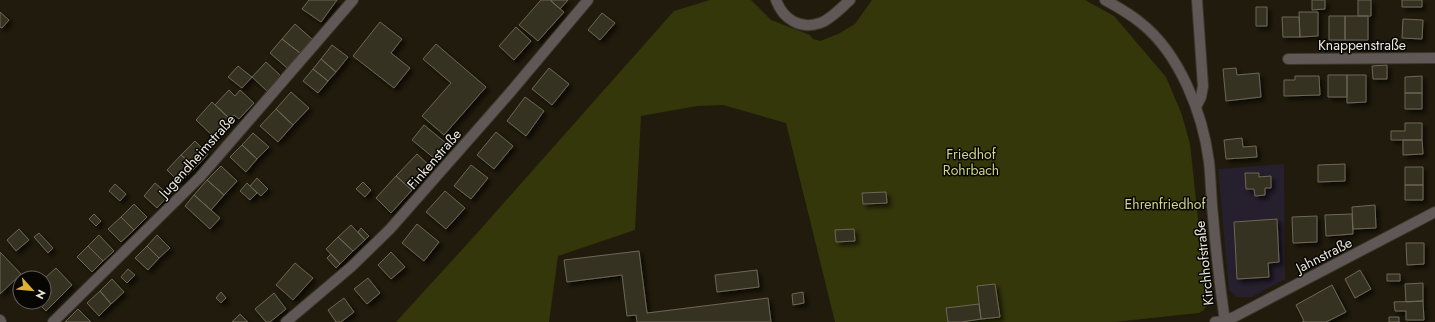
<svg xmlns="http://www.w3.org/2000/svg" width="1435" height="322" font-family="Jost,sans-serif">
<defs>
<filter id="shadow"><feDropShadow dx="3.5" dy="3.5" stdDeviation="2" flood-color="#0009"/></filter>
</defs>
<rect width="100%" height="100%" fill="#201b0c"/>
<path fill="#261f2e" d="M1284,164L1285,279L1252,297H1237L1229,290L1218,169Z"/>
<path fill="#34370a" d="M710,0H751L771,20L810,35L813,39L820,41L838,34L855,24L872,0H1085L1114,16L1166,77L1182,115L1190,144L1207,303L1204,310L1199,313L1114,322H835L786,123L723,105L697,106L641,116L635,230L558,256L549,322H396L479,231L674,11Z"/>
<path fill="#363121" stroke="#6d6756" filter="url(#shadow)" d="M309,0H337L321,22L302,9Z
M541,0H550L564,12L538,41L519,25Z
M550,0H568L560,9Z
M1312,0H1325V9L1312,10Z
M1358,0H1371V16H1358Z
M1402,0H1422V7H1402Z
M1256,7H1267V26H1256Z
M0,12L9,20L2,28L0,27Z
M1299,12H1318V36L1300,37Z
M602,13L615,23L600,40L588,30Z
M1329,16H1345V40H1329Z
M1345,16H1368V40H1345Z
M1282,17H1299L1300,37H1283Z
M1403,19L1423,20L1422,39L1402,38Z
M380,22L402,39L391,53L410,68L394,88L353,56Z
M295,24L312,39L300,53L282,39Z
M516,27L531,41L514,60L499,46Z
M282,39L300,53L287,68L270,53Z
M436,44L486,87L444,135L422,116L451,83L423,59Z
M332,45L348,57L336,72L321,59Z
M321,59L336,72L328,81L313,69Z
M266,62L281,76L267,91L252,77Z
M1387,65V79H1373L1372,66Z
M238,66L252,77L242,88L228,77Z
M549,68L569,84L552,105L532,89Z
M1236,68L1237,75L1259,73L1261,97L1226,101L1223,69Z
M313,69L328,81L318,93L303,81Z
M1328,75H1347V97H1328Z
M1347,75H1366V102L1347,103Z
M1295,76H1319L1320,95L1284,96V80H1295Z
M1422,76V93H1405V77Z
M229,90L235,96L240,90L254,103L239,119L234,115L231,120L215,105Z
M291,92L309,108L293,125L276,109Z
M1405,93H1422V109H1405Z
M525,97L544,111L526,136L507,121Z
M212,102L231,120L214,137L196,120Z
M276,109L293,125L278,142L260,126Z
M1405,123H1422V140H1391V131H1405Z
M424,125L447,144L435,159L412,140Z
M496,132L513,146L494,169L477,155Z
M253,133L269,147L257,159L242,145Z
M1242,138L1243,147L1256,146L1257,157L1226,159L1224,140Z
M1403,140H1422L1423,154L1403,155Z
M195,141L208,154L195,168L181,155Z
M242,145L257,159L246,172L230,157Z
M417,154L432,168L412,190L396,176Z
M181,155L195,168L180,183L167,170Z
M1345,164V181L1318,182V165Z
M471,165L488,178L471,199L454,186Z
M221,166L237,181L224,195L207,180Z
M1405,167H1423V185H1405Z
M1245,173H1259V177L1271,176V188H1265V195L1255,196L1254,189H1246Z
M396,176L412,190L391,213L376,198Z
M257,178L268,189L261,196L250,186Z
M207,180L224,195L211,210L194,195Z
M363,182L371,190L365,197L356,189Z
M155,183L169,195L157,208L144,196Z
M247,183L257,193L250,200L240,191Z
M115,184L126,194L120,201L109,191Z
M1405,185H1423V200H1405Z
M445,191L465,208L446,229L426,212Z
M886,192L887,203L863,204L862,193Z
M194,195L220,218L210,229L185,206Z
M134,204L147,217L134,230L121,217Z
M1375,205L1376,228L1353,229L1352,207Z
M94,214L101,221L96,226L89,219Z
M1352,214L1353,234L1326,236L1325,215Z
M1317,216V242L1293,243L1292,217Z
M121,217L134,230L121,242L108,229Z
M1277,219L1279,262L1268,263L1269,277L1237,279L1234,222Z
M417,224L439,242L424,261L402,243Z
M351,225L365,240L353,251L338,237Z
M361,228L369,236L365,240L358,232Z
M19,229L29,240L16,251L7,240Z
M854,229L855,241L836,242L835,230Z
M39,233L53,248L48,253L34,237Z
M99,235L114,251L103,261L88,246Z
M157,235L170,248L159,258L147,246Z
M338,237L353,251L340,264L326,249Z
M1406,243H1424V264L1407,265Z
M88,246L103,261L92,272L77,257Z
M147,246L159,258L148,270L135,258Z
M639,251L647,313L768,298L771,322H637L636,315L627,316L622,275L567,282L564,260Z
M0,252L21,274L0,294Z
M391,252L405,267L391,279L378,265Z
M331,254L340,264L336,268L327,258Z
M295,263L313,278L293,300L276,285Z
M56,268L72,285L46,311L37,302H44V279Z
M128,269L135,275L127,283L121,277Z
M757,270L759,287L717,292L715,275Z
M1360,270L1371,289L1355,298L1345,279Z
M1387,274H1400V281H1387Z
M368,278L380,293L367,304L354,289Z
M112,279L124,292L111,304L100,291Z
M1423,283V301L1406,302L1405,284Z
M995,284L1000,317L981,319L977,286Z
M1332,285L1346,312L1326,322H1302L1304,321L1296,305Z
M100,291L111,304L99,316L87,303Z
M221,292L226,298L221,303L216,298Z
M803,292L804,303L793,305L792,294Z
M274,293L286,309L270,322H266L255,309Z
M344,298L354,312L341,322H336L328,310Z
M1423,301L1424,320H1406V311H1395L1394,302Z
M979,304L981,319L961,322H948L946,308Z
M78,309L91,322H65Z
M240,314L248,322H232Z
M1389,317H1399V322H1389Z"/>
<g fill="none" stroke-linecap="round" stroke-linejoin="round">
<defs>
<path id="minor" d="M776,0C783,19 800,30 820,23C830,20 842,7 850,0
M1105,0C1118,7 1130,14 1141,23C1180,54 1203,114 1209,162C1211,180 1211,198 1213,216C1216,252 1220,287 1225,322
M1288,59L1435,58
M1196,107L1201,97L1203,86L1197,0
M0,320L1,322
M53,322L200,177L353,0
M286,322L351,267L390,229L508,95L588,0
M1215,322L1224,321L1234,317L1435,212"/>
</defs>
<use href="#minor" stroke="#3c3829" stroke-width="12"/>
<use href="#minor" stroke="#605757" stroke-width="10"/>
</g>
<g text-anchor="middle" stroke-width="3" stroke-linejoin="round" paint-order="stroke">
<g font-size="14" fill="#eae7dd" stroke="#080602">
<text x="1362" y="50">Knappenstraße</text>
<text transform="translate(197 156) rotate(-48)" y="5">Jugendheimstraße</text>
<text transform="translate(434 159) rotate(-49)" y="5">Finkenstraße</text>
<text transform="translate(1324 255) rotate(-27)" y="5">Jahnstraße</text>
<text transform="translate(1204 263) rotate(-96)" y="5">Kirchhofstraße</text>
</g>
<g font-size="14" fill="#cfd78b" stroke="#080602">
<text x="971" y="159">Friedhof<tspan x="971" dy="16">Rohrbach</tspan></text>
<text x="1165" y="209">Ehrenfriedhof</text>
</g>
</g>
<g transform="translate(32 290) rotate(117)"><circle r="19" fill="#080602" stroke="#62605a"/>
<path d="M0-3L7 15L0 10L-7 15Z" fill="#ddb133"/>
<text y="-6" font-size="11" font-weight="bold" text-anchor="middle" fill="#eae7dd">N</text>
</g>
</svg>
